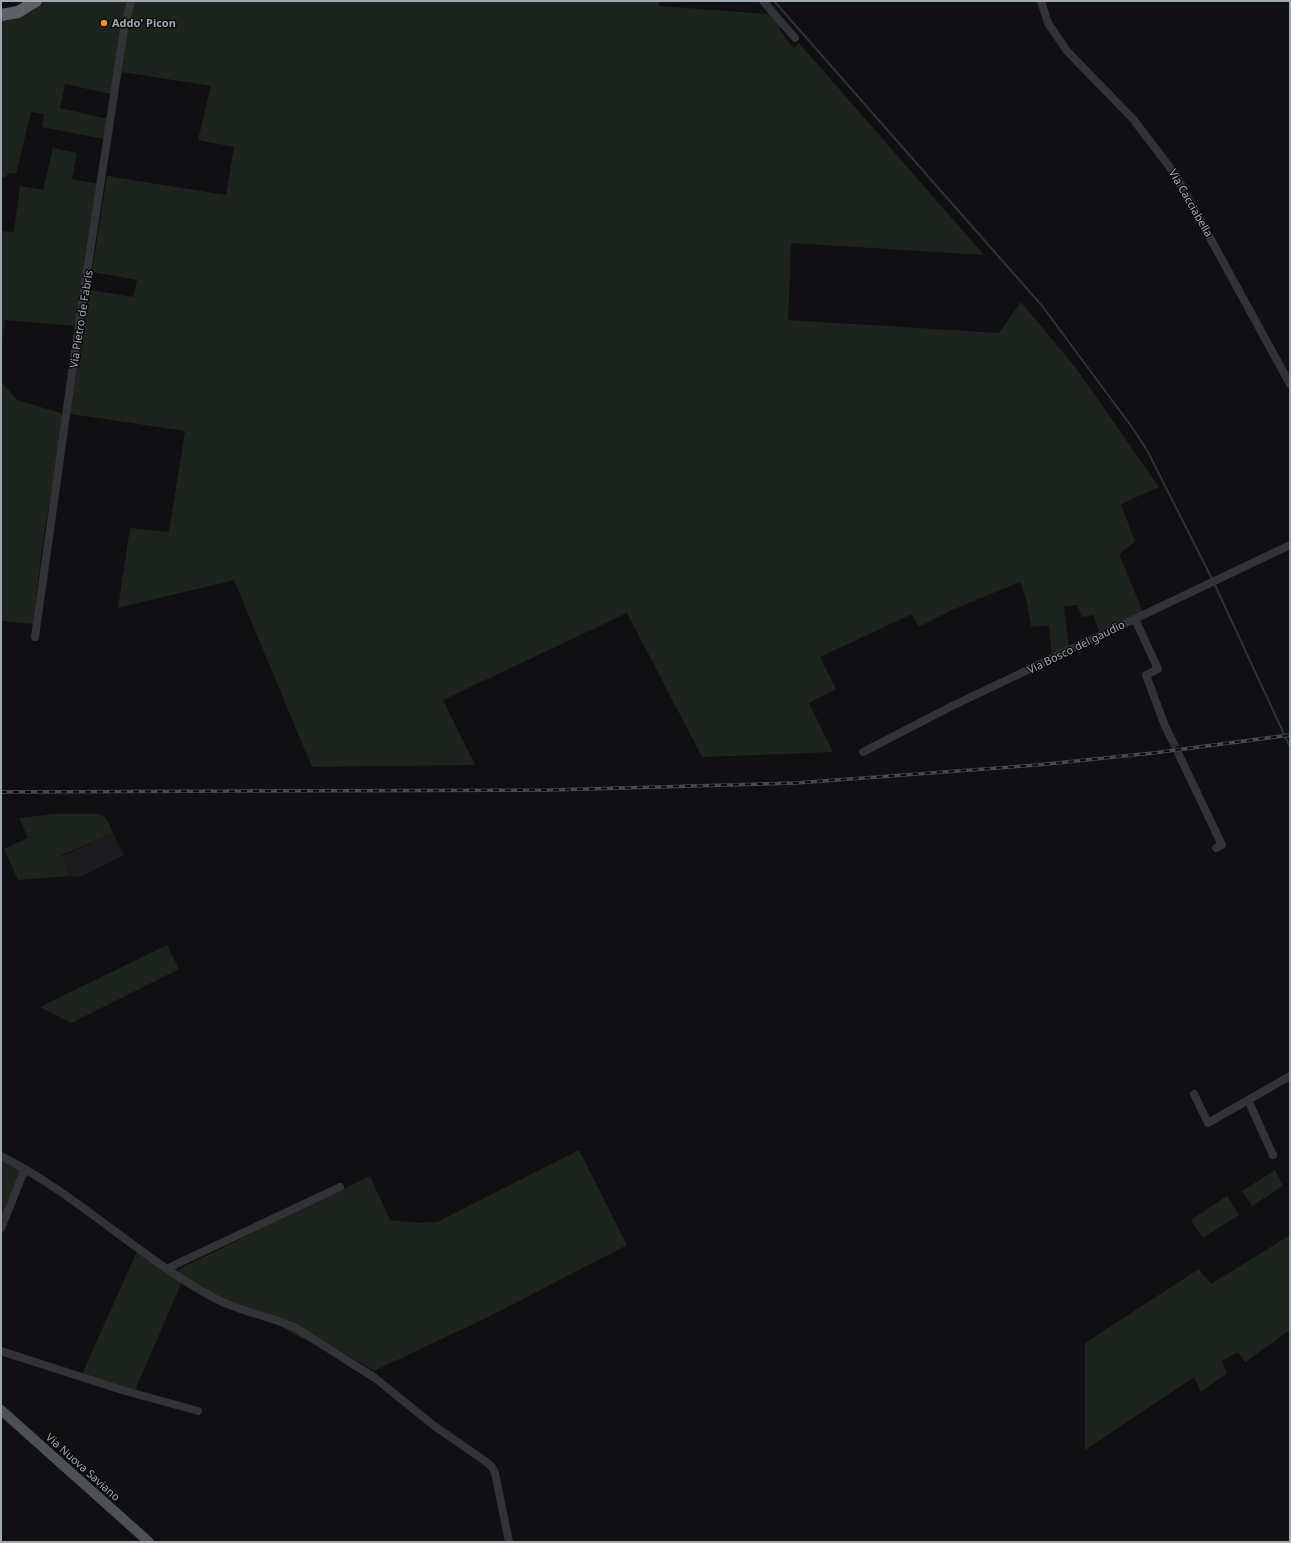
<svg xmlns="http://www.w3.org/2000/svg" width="1291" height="1543" font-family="'Noto Sans',sans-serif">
<rect width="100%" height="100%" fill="#101012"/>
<path fill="#1c1c1e" d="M113,833L124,855L80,877L69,876L62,856Z"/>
<path fill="#1d241d" d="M43,1H658L659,6L769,14L780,25V30C784,36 789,44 795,47L799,43L984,255L791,243L788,320L999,333L1021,302L1076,368L1159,487L1121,504L1135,542L1119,554L1143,612L1100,632L1093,615L1082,617L1077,605L1064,606L1069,648L1052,656L1049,625L1031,627L1026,598L1020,582L952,610L919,627L912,614L820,657L836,689L809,703L833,752L702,757L627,613L443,700L475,765L312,767L234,580L118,608L130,528L169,532L185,431L71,414L69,409L90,290L133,297L137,280L92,272L107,176L226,195L234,147L198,140L211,86L116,71L111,94L65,84L60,108L108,119L104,139L42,127L44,114L31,112L16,174L8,173L6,178L1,176V18L21,16Z
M53,148L77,153L72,179L98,184L77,326L5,320L1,355V231L14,232L20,186L43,190Z
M1,381L17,400L64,414L42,548L33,624L1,621Z
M56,814H99L106,818L113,833L62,855L69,876L18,880L4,849L28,838L19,818Z
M167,945L179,969L71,1023L40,1007Z
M579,1150L627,1245L488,1317L374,1371L309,1332L303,1339L278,1325L182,1282L135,1390L82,1374L139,1247L175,1275L181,1268L370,1176L390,1220L417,1223L437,1222Z
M1,1159L23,1171L1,1224Z
M1275,1170L1283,1186L1252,1206L1242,1191Z
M1227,1196L1239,1215L1203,1238L1191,1220Z
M1290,1235V1330L1245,1362L1238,1352L1222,1361L1227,1373L1201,1392L1194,1377L1085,1450V1343L1199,1269L1211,1284Z"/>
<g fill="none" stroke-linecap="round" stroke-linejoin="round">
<path stroke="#2a343a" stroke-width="2" d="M774,1L1043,307L1134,430L1148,452L1212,579
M1214,583L1290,747"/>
<path stroke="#2d2f32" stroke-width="8" stroke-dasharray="8 4" stroke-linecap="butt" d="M1172,740L1180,757"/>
<path stroke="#313336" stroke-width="8" d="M763,1L795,38
M1041,1L1048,23L1067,51L1133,119L1175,174L1290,384
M1135,619L1158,669L1146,675L1165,726L1172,740
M35,637L76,344L124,29L131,1
M863,752L952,706L1290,545
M1180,757L1222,845L1216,848
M1194,1094L1208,1123L1290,1076
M1248,1100L1273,1155
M1,1156C77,1194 140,1258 214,1298C240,1312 270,1316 296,1328L375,1378L433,1425L485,1461L492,1467L495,1473L509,1542
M1,1228L25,1169
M168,1268L340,1187
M1,1351L122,1390L198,1411"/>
<path stroke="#4d5055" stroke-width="10" d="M1,1410L149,1542"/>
<path stroke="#5d6167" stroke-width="12" d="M1,15L18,12L36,1"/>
<defs>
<path id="rail" d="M1,792L550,790L796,783L1037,765L1153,753L1290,735"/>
</defs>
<use href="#rail" stroke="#484b4f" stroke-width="3.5"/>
<use href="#rail" stroke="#0b0b0c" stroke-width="2" stroke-dasharray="6" stroke-linecap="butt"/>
</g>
<circle fill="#ed942d" stroke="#0b0b0c" stroke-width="1.5" cx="104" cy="23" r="4"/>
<g text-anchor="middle" stroke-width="3" stroke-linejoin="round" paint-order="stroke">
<g font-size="11" font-weight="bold" fill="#a2a9b2" stroke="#0b0b0c" text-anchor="start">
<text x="112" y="27">Addo' Picon</text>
</g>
<g font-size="11" fill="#a2a9b2" stroke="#0b0b0c">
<text transform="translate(1191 203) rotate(60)" y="4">Via Cacciabella</text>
<text transform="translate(81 319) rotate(-81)" y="4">Via Pietro de Fabris</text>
<text transform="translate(1076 647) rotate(-26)" y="4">Via Bosco del gaudio</text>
<text transform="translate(83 1467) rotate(42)" y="4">Via Nuova Saviano</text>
</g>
</g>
<rect width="1291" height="1543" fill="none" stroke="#a2a9b2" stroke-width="4"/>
</svg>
